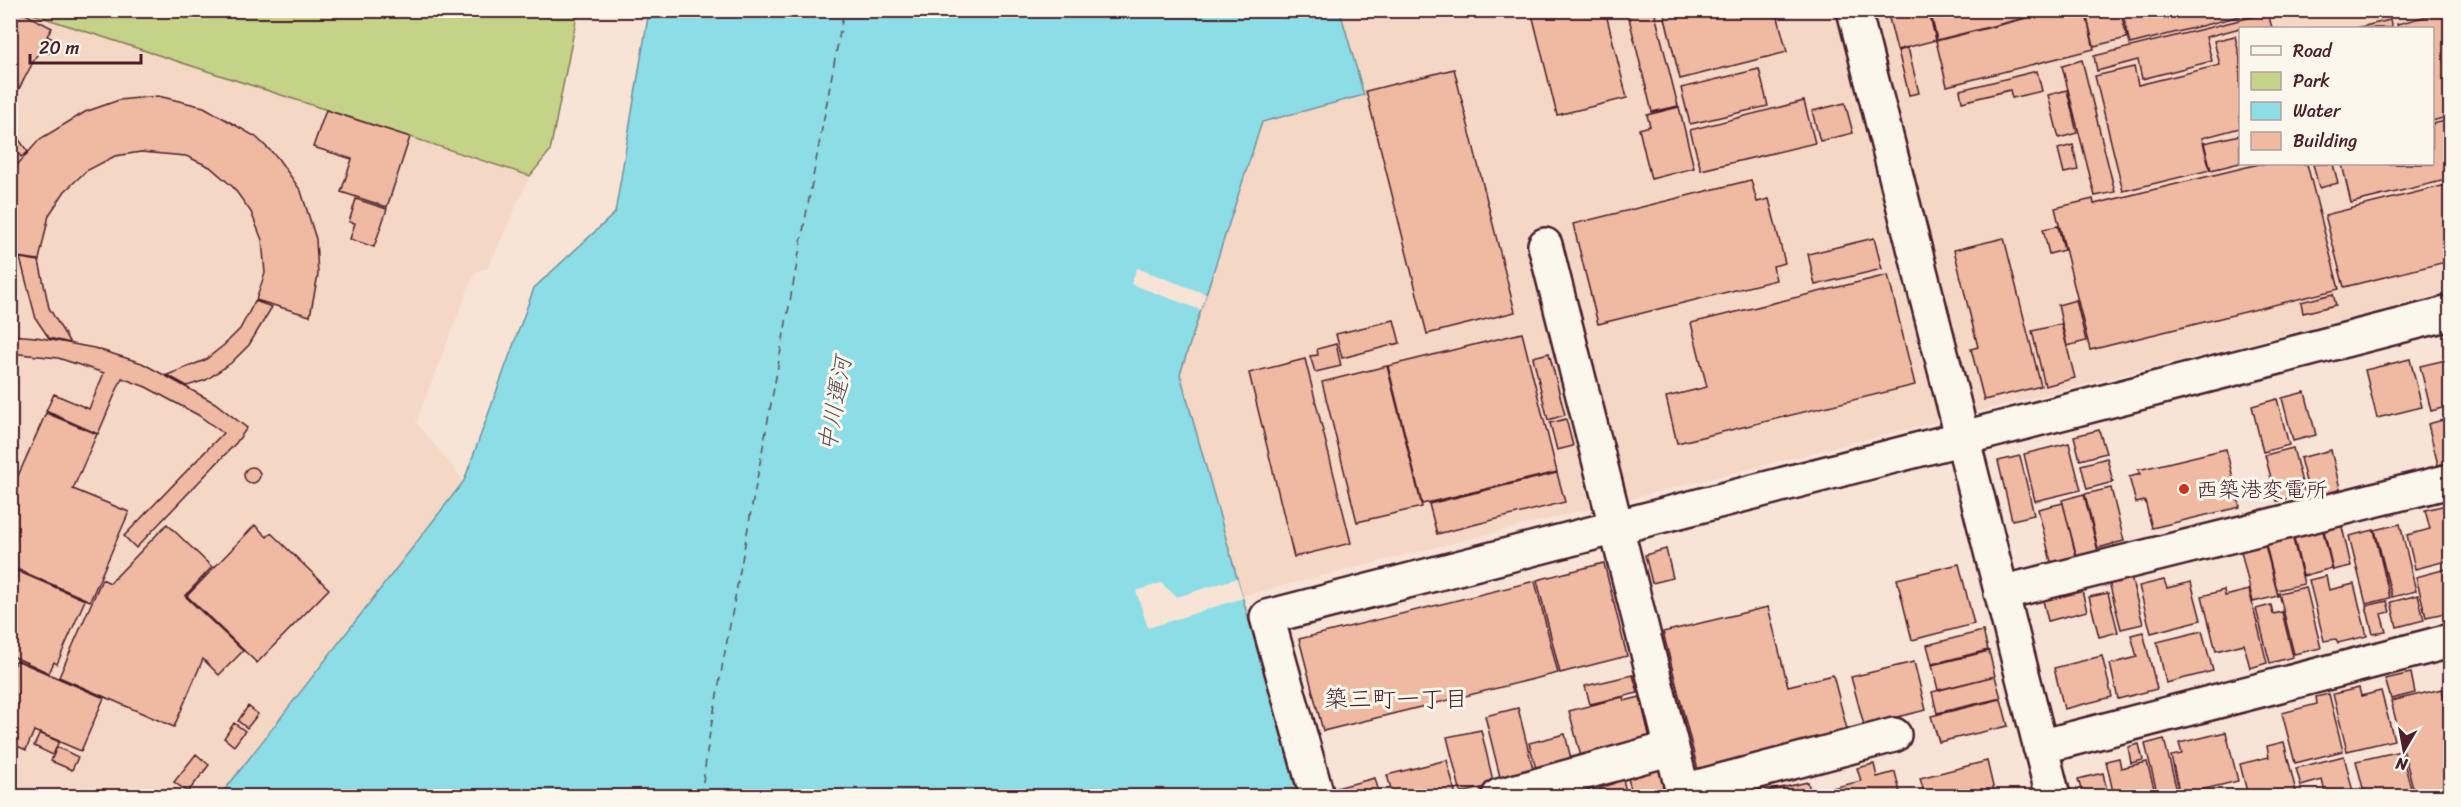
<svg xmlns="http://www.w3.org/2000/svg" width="2461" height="807" font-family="Sriracha,'Klee One',sans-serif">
<rect width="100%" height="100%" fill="#f7e4d6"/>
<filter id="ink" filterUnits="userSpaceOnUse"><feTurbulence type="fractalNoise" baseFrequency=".0167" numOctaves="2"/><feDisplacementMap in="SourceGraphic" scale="12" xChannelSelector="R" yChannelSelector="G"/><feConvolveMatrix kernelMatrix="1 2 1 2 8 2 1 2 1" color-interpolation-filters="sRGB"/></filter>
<g filter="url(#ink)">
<path fill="#f5d7c6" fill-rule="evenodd" d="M10,11H23L530,176L488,268L475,272L416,422L464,481L220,796H11Z
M1340,11H2450V293L1242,596L1180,374L1262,122L1364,95ZM2240,28H2432V164H2240Z"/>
<path fill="#c4d388" stroke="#87795a" stroke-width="1.5" d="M23,11H578L550,151L530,176Z"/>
<path fill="#8cdde6" stroke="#72919b" stroke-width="1.5" d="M649,11H1340L1364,95L1262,122L1180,374L1298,796H220L464,481L534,288L615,213Z"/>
<path fill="#f7e4d6" d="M1137,268L1206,294L1201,310L1131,284Z
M1237,578L1243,598L1148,628L1136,591L1161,583L1177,597Z"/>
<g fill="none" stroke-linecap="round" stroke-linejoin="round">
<path stroke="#5a4e5a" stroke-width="1.5" stroke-dasharray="8 6" stroke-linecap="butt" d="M701,796L709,738L844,10"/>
</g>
<path fill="#efb9a2" stroke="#4a1f2b" stroke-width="1.5" d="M11,10H18L52,28L47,36L55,40L49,53L40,49L10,106Z
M1531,10H1605L1627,98L1557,115Z
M1627,10H1654L1678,106L1652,112Z
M1663,10H1776L1787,52L1680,79Z
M1887,10H1928L1936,40L1897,50Z
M1930,10H2056L1937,40Z
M2059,10H2085L2094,49L1947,86L1936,41Z
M2085,10H2120L2127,38L2094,46Z
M2122,10H2264L2130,44Z
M2450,10V116L2432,121V28H2398L2397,24Z
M2268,13L2272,28H2240L2206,37L2212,61L2142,79L2138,60L2097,71L2094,56Z
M2390,20L2392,28H2356Z
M2235,36L2240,58V128L2202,138L2210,170L2123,191L2095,76L2134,67L2138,85L2220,65L2214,41Z
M1908,48L1919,93L1909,95L1898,51Z
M2082,60L2115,192L2095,196L2062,66Z
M1454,69L1515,312L1427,334L1366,91Z
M1759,69L1768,106L1690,124L1681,88Z
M2037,71L2042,91L2012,98L2010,90L1962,102L1960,90Z
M2067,90L2077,133L2059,138L2048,95Z
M158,96L204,107L256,137L277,157L301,191L316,239L318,275L310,316L256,300L265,273L262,240L251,212L233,187L210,167L186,156L141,152L115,156L86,171L65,191L49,215L39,260L10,256V173L40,139L85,112L119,100Z
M1804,101L1815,143L1701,170L1690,130Z
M1845,103L1853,133L1820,141L1812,111Z
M1679,107L1694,168L1651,179L1639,129L1650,126L1647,115Z
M326,110L410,137L387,207L341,192L352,159L313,147Z
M2450,120V179L2351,203L2342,164H2432V124Z
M10,127L28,152L21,157L10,142Z
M2240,135V163L2211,170L2204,143Z
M2073,145L2078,170L2064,173L2058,149Z
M2259,164H2307L2339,289L2090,350L2055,208L2093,199L2094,204Z
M2313,164H2333L2338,183L2319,188Z
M1751,180L1757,202L1769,199L1785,263L1773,266L1776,280L1598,324L1573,224Z
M2450,184V261L2344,287L2325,215Z
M356,199L387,209L374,247L350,239L355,223L349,222Z
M2058,226L2064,250L2049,254L2043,229Z
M1874,238L1882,269L1815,285L1808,254Z
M2004,238L2041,386L1984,400L1971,349L1978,347L1954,250Z
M20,258L39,261L49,308L70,343L49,338L36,319Z
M1888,275L1915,385L1677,443L1666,397L1707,387L1691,323Z
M2333,294L2336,305L2303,313L2301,302Z
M2076,300L2086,341L2067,346L2058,305Z
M255,301L272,307L249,345L231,363L206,380L187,386L167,375L205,360L224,345L240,329Z
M1394,320L1400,343L1342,358L1336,334Z
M2061,324L2075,378L2045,386L2032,331Z
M1522,333L1557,472L1422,504L1388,366Z
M10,335L36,337L94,348L142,363L215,403L247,428L236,443L136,548L124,536L223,433L198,415L146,387L122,378L98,434L46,411L54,394L89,409L104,373L58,358L10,353Z
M1336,344L1341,366L1315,372L1310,356L1318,355L1317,349Z
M1549,353L1565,415L1548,420L1533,357Z
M1305,359L1351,543L1294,557L1249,373Z
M2410,359L2422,407L2377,418L2365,370Z
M2450,359V406L2431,411L2420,366Z
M1387,366L1422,507L1357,522L1322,382Z
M2305,392L2316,435L2293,441L2282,398Z
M2277,399L2289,445L2263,452L2252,406Z
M46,413L97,434L73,489L129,512L90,601L10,566V494Z
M2450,418V462L2438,465L2428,424Z
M1566,419L1573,446L1557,450L1550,423Z
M2099,430L2106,453L2080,460L2074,436Z
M2069,443L2081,490L2035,501L2024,454Z
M2293,448L2305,494L2277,501L2265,455Z
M2226,449L2240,507L2152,528L2145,501L2136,503L2129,477L2140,474L2138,470Z
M2331,450L2341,493L2311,501L2300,458Z
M2020,456L2034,515L2012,520L1998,461Z
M2107,458L2113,482L2087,489L2081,465Z
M244 475a8 8 0 1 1 16 0a8 8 0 1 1-16 0Z
M1557,473L1565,502L1437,534L1429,504Z
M2111,488L2124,541L2098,548L2085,494Z
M2084,494L2100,560L2079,565L2062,500Z
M2063,503L2077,560L2052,566L2038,509Z
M2446,505L2450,523V560L2415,569L2407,535L2430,529L2425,510Z
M2340,518L2351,566L2333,570L2322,522Z
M2321,523L2332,568L2303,576L2292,530Z
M167,524L212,567L185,596L243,651L219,675L203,659L174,727L59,677L102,579L110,583Z
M2400,524L2416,591L2392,597L2375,530Z
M255,525L267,537L271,533L329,589L257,663L187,596Z
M2374,530L2390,598L2366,604L2349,536Z
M2291,531L2304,584L2277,590L2264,537Z
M2265,545L2278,596L2253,602L2241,551Z
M1666,549L1673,578L1652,583L1645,555Z
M1604,563L1627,656L1560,673L1537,580Z
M1959,564L1974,624L1912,640L1897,579Z
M10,568L85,600L57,664L54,662L49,673L10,655Z
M2450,568V612L2426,617L2416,577Z
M2326,576L2329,590L2354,584L2367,636L2338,643L2336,639L2324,641L2309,580Z
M2131,577L2143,624L2121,629L2109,582Z
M2164,580L2167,588L2191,582L2201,620L2151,633L2139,586Z
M1535,581L1558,673L1323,731L1299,639Z
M2080,583L2087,611L2048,621L2041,592Z
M2306,587L2321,648L2294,654L2279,593Z
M2224,590L2225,596L2249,590L2267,663L2250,668L2244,644L2216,651L2202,596Z
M2108,593L2118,632L2099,637L2089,597Z
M2418,595L2424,620L2397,627L2391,602Z
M2387,601L2390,612L2381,614L2386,632L2373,634L2366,606Z
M2271,605L2273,614L2282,612L2293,657L2270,663L2256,609Z
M1768,607L1788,686L1833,675L1848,733L1698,770L1663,632Z
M1983,631L1988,650L1932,664L1927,645Z
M2202,631L2213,671L2166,683L2157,642Z
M2143,632L2157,689L2118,699L2110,664L2137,657L2131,635Z
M1989,651L1995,676L1938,690L1932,665Z
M2102,656L2112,697L2064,709L2054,668Z
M16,660L104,698L81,751L34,731L26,750L10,743V674Z
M1914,662L1926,710L1864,725L1851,677Z
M2411,673L2415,693L2391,699L2385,679Z
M1633,675L1638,693L1590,704L1585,686Z
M1995,676L2001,698L1937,713L1932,692Z
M2359,688L2361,696L2381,691L2394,740L2347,751L2333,694Z
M2442,689L2450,723V788L2415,796L2391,701Z
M2329,694L2343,751L2295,763L2282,713L2317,704L2316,697Z
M1623,697L1624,701L1640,697L1652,747L1583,764L1569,711Z
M2001,699L2008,726L1939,742L1931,716Z
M248,706L258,714L247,728L238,721Z
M1518,708L1535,777L1502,785L1485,716Z
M234,723L245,731L234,746L224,738Z
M1481,730L1494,785L1461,793L1447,737Z
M2226,732L2238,781L2180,795L2171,756L2182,754L2179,743Z
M40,733L59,741L53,755L34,746Z
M1565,734L1573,767L1538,776L1529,743Z
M2164,739L2178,795L2172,796H2158L2145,744Z
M2284,742L2297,796H2248L2240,764L2269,757L2267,746Z
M2139,744L2143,760L2131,763L2128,747Z
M57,747L78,757L72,770L51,761Z
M2401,751L2413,796H2365L2356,761Z
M196,754L209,765L188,792L174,782Z
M2344,756L2354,796H2326L2322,780L2301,786L2296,768Z
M2119,758L2121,768L2147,762L2156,796H2114L2106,761Z
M1447,760L1456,796H1393L1387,775Z
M1987,761L1995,795L1925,796L1920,778Z
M1874,764L1877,777L1895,772L1901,796H1813L1812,793L1861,781L1857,768Z
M1659,767L1666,796H1633L1627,775Z
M2103,773L2108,796H2083L2078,779Z
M1622,775L1627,796H1602L1600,788L1613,784L1611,778Z
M1375,778L1380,796H1338L1336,788Z
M1808,782L1811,796H1769L1767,791Z
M2234,790L2235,796H2207Z"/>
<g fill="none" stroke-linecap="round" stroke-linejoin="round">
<defs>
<path id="minor" d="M1854,10L2053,796
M1545,245L1684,796
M2001,593L2450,481
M2040,747L2450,641
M1683,791L1894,735
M1317,796L1267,617L2450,313
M1499,796L1672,748"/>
</defs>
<use href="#minor" stroke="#4a1f2b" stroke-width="38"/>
<use href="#minor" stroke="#fbf7ec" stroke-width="33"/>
</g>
</g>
<circle fill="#c8321e" stroke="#fbf7ec" stroke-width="2" cx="2184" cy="489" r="6"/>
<g text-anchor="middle" stroke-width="6" stroke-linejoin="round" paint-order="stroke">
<g font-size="22" fill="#4a1f2b" stroke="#fbf7ec" text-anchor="start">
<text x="2196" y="497">西築港変電所</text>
</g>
<g font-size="24" font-style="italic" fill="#5a4e5a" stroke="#fbf7ec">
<text transform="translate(835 404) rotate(-80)" y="8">中川運河</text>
</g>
<g font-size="24" fill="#4a1f2b" stroke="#fbf7ec">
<text x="1396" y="707">築三町一丁目</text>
</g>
</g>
<rect width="2461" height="807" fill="none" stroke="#fbf7ec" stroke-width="36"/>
<rect x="18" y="18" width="2425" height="771" fill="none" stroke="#4a1f2b" stroke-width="2" filter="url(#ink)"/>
<rect x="2239" y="27" width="195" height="138" fill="#fbf7ec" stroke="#b4a19f" stroke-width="1.5"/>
<rect x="2251" y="46" width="30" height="9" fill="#fbf7ec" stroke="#b4a19f" stroke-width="1.5"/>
<text x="2293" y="57" font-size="18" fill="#4a1f2b">Road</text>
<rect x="2251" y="72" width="30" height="18" fill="#c4d388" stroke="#b4a19f" stroke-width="1.5"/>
<text x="2293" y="87" font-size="18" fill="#4a1f2b">Park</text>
<rect x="2251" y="102" width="30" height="18" fill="#8cdde6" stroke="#b4a19f" stroke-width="1.5"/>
<text x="2293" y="117" font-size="18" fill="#4a1f2b">Water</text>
<rect x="2251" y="132" width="30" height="18" fill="#efb9a2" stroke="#b4a19f" stroke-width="1.5"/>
<text x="2293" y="147" font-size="18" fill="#4a1f2b">Building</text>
<g transform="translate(2404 750) rotate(190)" stroke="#fbf7ec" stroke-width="4.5" paint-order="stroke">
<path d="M0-4.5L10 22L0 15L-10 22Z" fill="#4a1f2b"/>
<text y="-9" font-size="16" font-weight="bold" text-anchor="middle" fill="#4a1f2b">N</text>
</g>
<path d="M30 54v9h111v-9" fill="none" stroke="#4a1f2b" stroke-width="3"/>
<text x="39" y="54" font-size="18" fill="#4a1f2b" stroke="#fbf7ec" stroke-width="4.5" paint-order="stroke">20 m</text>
</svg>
